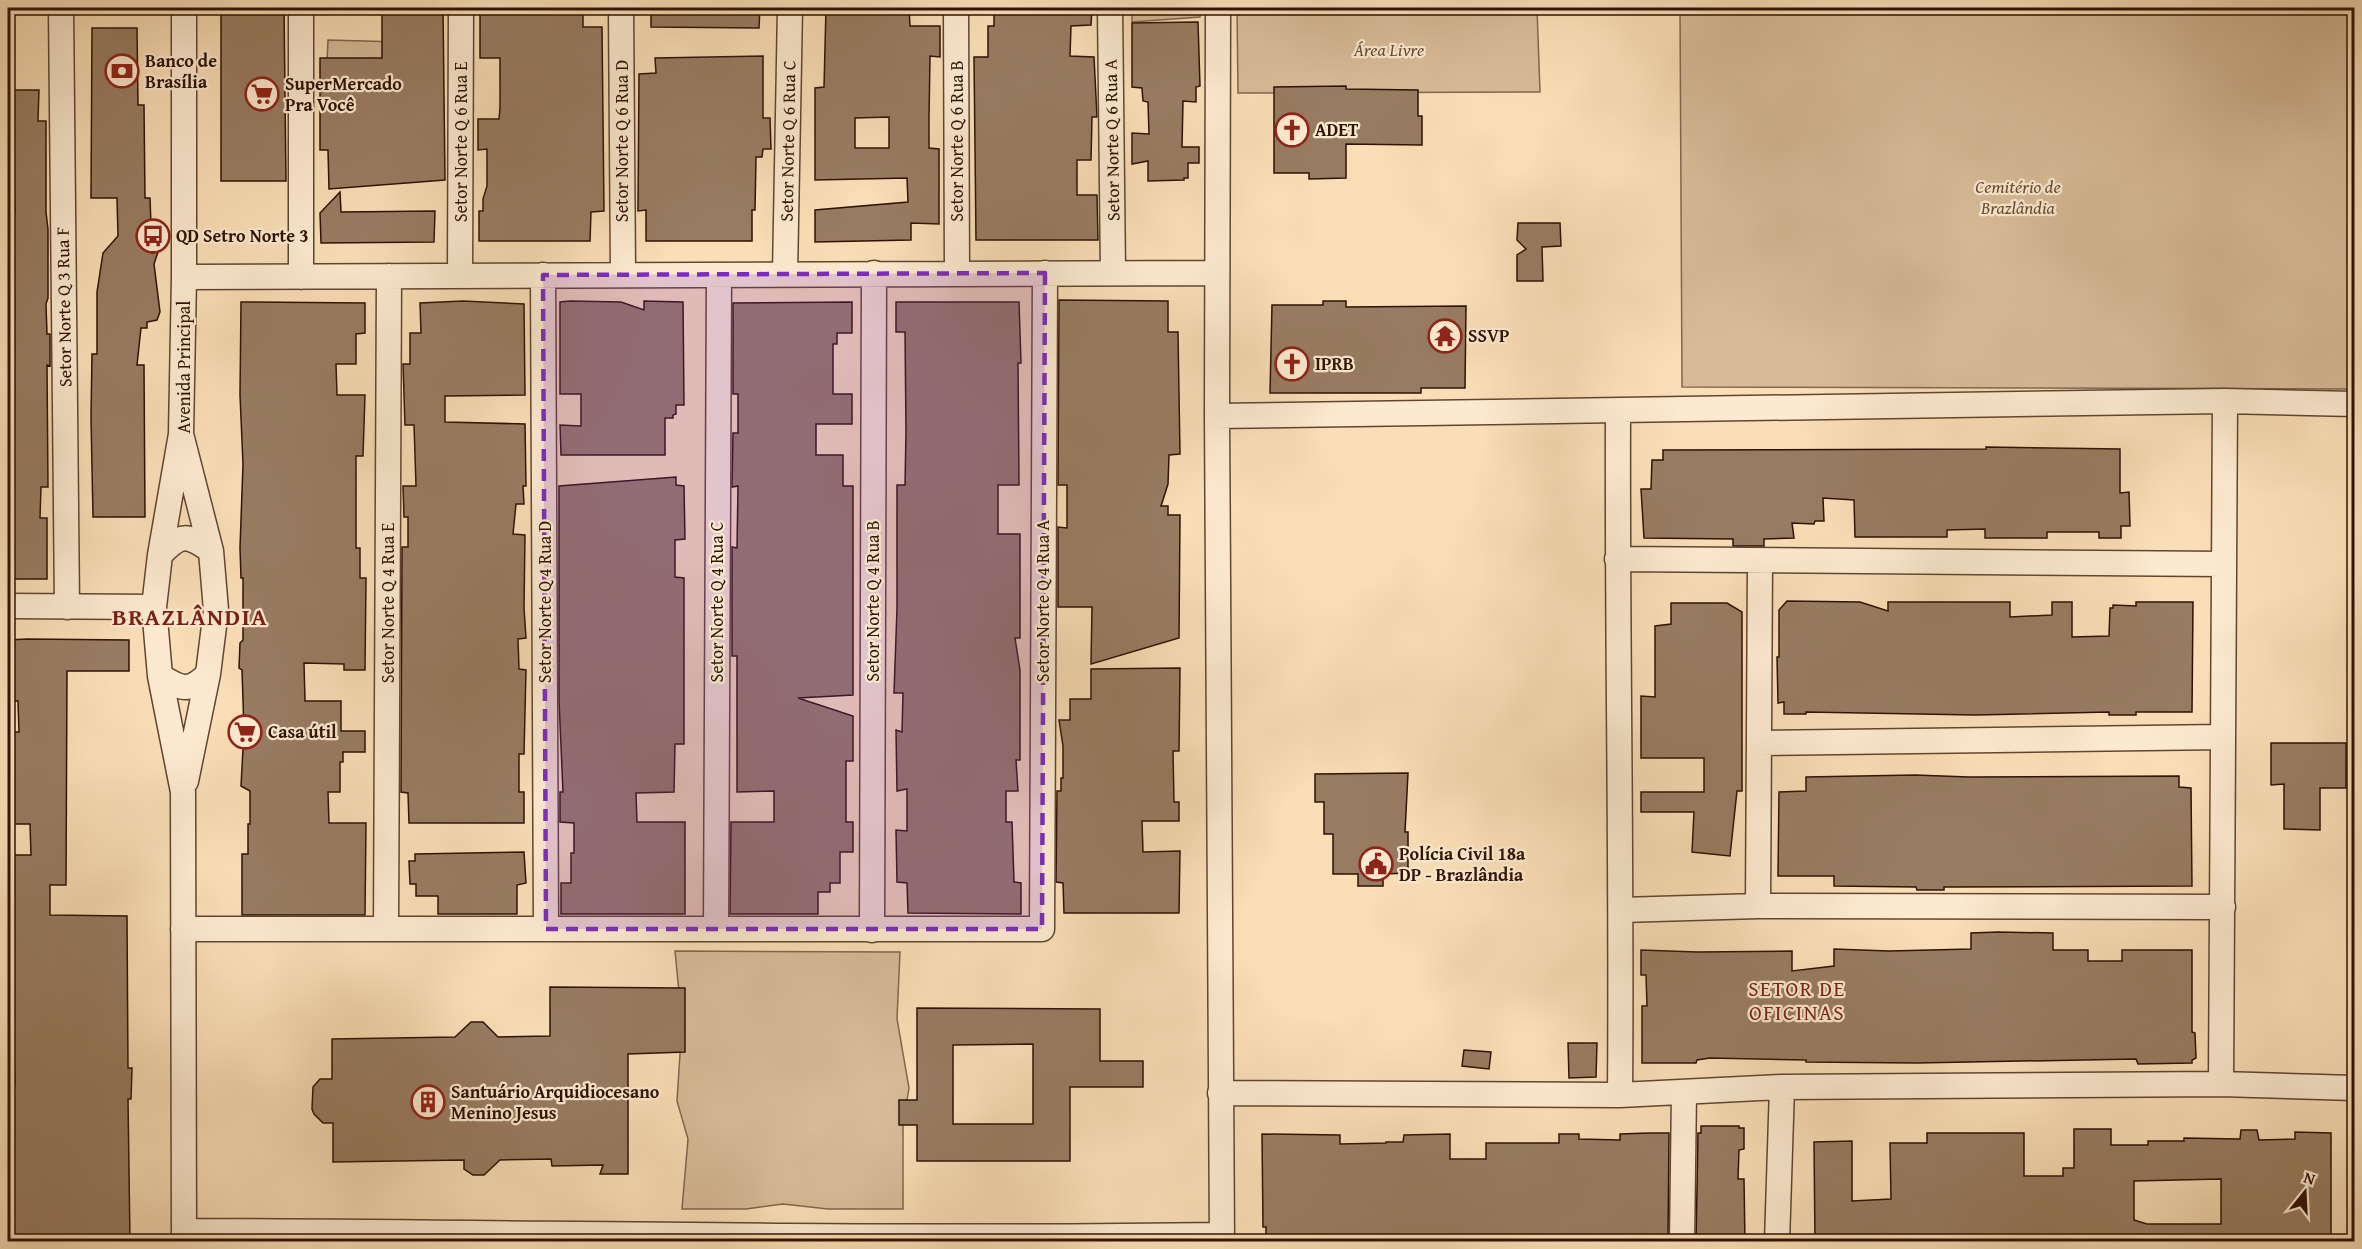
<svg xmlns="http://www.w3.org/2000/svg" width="2362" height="1249" font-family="'Gentium Book Plus',serif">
<rect width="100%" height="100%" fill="#fadeb6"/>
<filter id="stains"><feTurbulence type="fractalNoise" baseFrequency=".00333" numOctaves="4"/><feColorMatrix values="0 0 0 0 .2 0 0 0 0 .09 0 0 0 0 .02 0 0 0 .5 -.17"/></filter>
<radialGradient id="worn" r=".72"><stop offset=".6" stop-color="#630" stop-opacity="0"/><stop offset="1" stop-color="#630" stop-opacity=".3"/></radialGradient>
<path fill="#d7bb98" stroke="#82664f" stroke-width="1.5" d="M1132,8H1199L1200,17L1132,22Z
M1237,8H1537L1540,92L1238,93Z
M1680,8H2354V389L1682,387Z
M328,40L437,43L436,63L327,61Z
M675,951L900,952L897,1019L909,1088L903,1124V1209H828L783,1204L746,1209H682L688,1139L677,1101L682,1023Z"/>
<path fill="#987c62" stroke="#2e1206" stroke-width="1.5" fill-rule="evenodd" d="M221,8H284L286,181H221Z
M382,8H443L445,180L329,189L328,150H320V58H382Z
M480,8H583V27H602L604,211L591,212L590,241H479V211H483V199L487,186V149L478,150V119H499L500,108V58H480Z
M651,8H760L759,28L651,27Z
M826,8H909L910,26H940V57L930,56L929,118V148L939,149V224L911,223V240L815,242V210L908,202L907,178L815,180V88L824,87ZM889,117V148H855V118Z
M994,8H1092L1091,25L1071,26L1070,56L1094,57L1097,117H1092L1091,160H1077V195H1097L1098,240H976L974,57H988V26H994Z
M1198,22L1200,86L1196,87V102L1183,101L1182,147H1199V163H1188V178H1184V180L1148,181V161L1132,164V133L1149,134L1148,102L1143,101L1142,88L1132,87V23Z
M92,28H137L138,105H144L145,198H150L152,253L158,252L154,264L160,312L157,320L147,322V328H141L137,365H144L145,517H93L91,418L92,354H97V292L103,253L118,236L117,198H91Z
M763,56V118H770L771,149H763L762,157H756L755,210H752V241H646V210L638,211L639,74L656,73L655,58Z
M1346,86V89L1418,90V116H1422V145L1346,144V178L1309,179V173H1274V87Z
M8,90H39L38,121H46V212L48,229V298L46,304L47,334H50V366L47,365L48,487H41L40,518H47V579H8V213H15L14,182H8Z
M340,192L341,212L435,211L434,242L321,243L320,213Z
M1518,223H1560L1561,246L1542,247L1543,281H1517V255L1526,249L1517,240Z
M1059,300L1168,301V332H1178L1180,454L1169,455L1168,484L1161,506H1168V515H1180L1179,638L1091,664L1092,607H1058V527L1067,528V485H1058Z
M463,301L524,304L525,395L445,396V422L525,424L526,486H523L524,504H516L513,534L525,535L524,608L526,638L518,639L519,669L526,670L524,754H519V792H524V823H409L408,793L401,792L402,547H408V517H404L403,486H416L414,425H405L403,364H410V333H421L420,303Z
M570,301L621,302L644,310V301L683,302L684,405H676V414L673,415V418H665V455H561L560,425L581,426V394H560V302Z
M1323,301H1346V307L1466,306L1465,388H1421V393H1270L1272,305H1323Z
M241,302L365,303V333L356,334V364H336L337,395H365L363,456H356V548H360V578H366L365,670H344V664L304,663L305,701H341V731H365V752H343V762H340V792H328L329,823H366L365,915H242V854H248V824H250V791L241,786L244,730L242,670L239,668L240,643L243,640V578H241L240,548L243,464L240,395Z
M852,302V333H837V344H833V394H852V424H816V455H843V486H853V695L798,698L853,716V761H846V822H853V852H840V883H830V892H818V914H730L731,822H774V791L737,792V656H732V547L737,548L738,486L732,487L733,433H738V394H733V303Z
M896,302H1019L1021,363H1018L1019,485H998V534H1020V638H1015L1020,670V760H1016L1018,791H1006V822H1012L1014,882L1021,883V914L908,913L907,883L897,882L896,830L907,831V789L897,791L896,730L902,732L903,693H894L897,608V485H905L906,431L905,332H896Z
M1986,447L2120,449V493L2129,492L2130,526H2121V538H2099V532H2047V538H1985V529L1947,530V537H1855L1854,500L1823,498L1824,521H1815L1814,524L1792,523L1794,538L1764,539V546H1733V539L1644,538L1641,489H1651L1652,460H1663V450L1986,449Z
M676,477V485L684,486L685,539L675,540V577L684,578V744H675L674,792L636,793L637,822H685V914H561V883H571V853H574V823L560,822V792H563L559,700V486Z
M1787,601L1860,602L1888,611V602H2010V617L2052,615V602H2072V637L2109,636L2110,608H2113V605L2136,606V602H2193L2192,712H2136V715H2109V712L1975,715L1806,712V714H1784V702L1778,703L1777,657H1779V610Z
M1671,603H1727L1742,612V791H1737L1730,856L1692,852L1694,812H1641V792H1704V758H1641V696L1655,697V626L1671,624Z
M27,639L129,640V671H67L66,885H50V915L127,916L128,1068H132L131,1099H128L130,1242H8V1130H13L12,1085H15L11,976H8V945H14V885H8V855H31L30,824H8V732H19L18,701H8V640Z
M1180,668L1179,751H1173L1174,802H1179V821H1142L1143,852L1180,851L1179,913H1064L1063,883L1056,882L1057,791H1061V778H1063V746L1059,720H1070V699H1091V669Z
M2271,743H2346V788H2320V830L2284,829V784L2271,785Z
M1408,773L1405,832H1408V873L1383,874V886H1358V874H1333V834H1324V802H1315V774Z
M1915,775L1969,777L2179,776V787L2191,788L2192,886L1944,887V890H1917L1916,887L1834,886V876H1778L1779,792L1806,791V777Z
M524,852L526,883L517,885V914H438V896H416V884H410L409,861H415V854Z
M1998,932L2053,933V950H2088V961H2122V950H2192V1032L2195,1033L2196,1058L2192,1060V1063L2138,1064L2136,1059L1916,1063L1806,1062V1060L1710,1058L1697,1060L1696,1063H1642V1006H1647L1646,975H1641V950L1697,952L1792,951V971L1834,966V949L1889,951L1971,949V933Z
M550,987L685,988V1052L628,1054V1174H600L603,1165L552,1166L551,1159L500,1160L484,1175H473L464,1169V1160L333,1162V1123H323L314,1114L312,1109L313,1087L320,1079H332V1039L455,1037L471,1022H483L498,1037L550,1036Z
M917,1008L1100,1009V1061H1143V1087H1070V1161H917V1125H899V1100H917ZM1033,1044V1124H953V1045Z
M1568,1043H1597L1596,1077L1569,1078Z
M1464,1050L1491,1052L1489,1069L1462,1066Z
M1701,1126H1739V1128H1744V1149L1739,1150L1738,1179H1744L1745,1242H1696L1698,1133H1701Z
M2074,1129H2111V1145H2148V1141H2184V1138L2240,1139L2241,1130H2257L2259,1140L2295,1139V1132L2331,1133V1242H1815L1814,1142L1852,1141V1201L1891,1199L1890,1143H1927V1133H2024V1176H2063V1168H2074ZM2221,1179V1224H2147L2134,1220V1181Z
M1649,1133H1669L1668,1242H1266V1227H1263L1262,1134L1340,1135V1144L1386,1143V1142H1403L1404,1135L1450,1134V1159H1486V1143H1559V1134H1579V1139L1620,1140V1134Z"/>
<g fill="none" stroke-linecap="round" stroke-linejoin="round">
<defs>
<path id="minor" d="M61,8L67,607
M184,8V277L181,434L211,551L216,610L208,674L186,781
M621,8L623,275
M956,8L957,274
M1110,8L1113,273
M1218,8L1217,416L1222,1242
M785,274L790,8
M543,275L546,929
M460,276L461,8
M184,277L1217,273
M301,277V8
M1618,412C1617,640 1622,867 1620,1095
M1217,416L2225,401L2354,404
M181,434L160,555L154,607L160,676L183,792L184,1242
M160,555C181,533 187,534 211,551
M1617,559L2223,564
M8,606L154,607
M160,676C181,689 189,693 208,674
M1760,743L2222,737
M1758,906L1760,561
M1621,910L1758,906L2223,907
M183,929H1042L1045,273
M386,929L389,276
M716,929L719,275
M872,930L874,273
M2221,1084L2225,401
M1220,1093L1620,1095L1782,1087L2221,1084L2354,1088
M184,1231C530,1232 876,1240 1222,1235
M1682,1242L1684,1092
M1777,1242L1782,1087"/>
</defs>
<use href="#minor" stroke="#614532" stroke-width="27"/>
<use href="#minor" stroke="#fcead0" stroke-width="24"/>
</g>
<path fill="#7b2cbf" fill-opacity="0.2" stroke="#7b2cbf" stroke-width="4.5" stroke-dasharray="12 8" stroke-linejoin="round" d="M1045,273L1042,929H546L543,275Z"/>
<defs>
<symbol id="bank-ring" viewBox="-11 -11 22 22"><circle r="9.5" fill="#fcead0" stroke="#8f2418" stroke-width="1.5"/><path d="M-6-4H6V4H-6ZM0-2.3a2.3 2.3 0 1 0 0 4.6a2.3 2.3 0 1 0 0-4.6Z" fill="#8f2418"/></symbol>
<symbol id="supermarket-ring" viewBox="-11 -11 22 22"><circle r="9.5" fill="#fcead0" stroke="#8f2418" stroke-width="1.5"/><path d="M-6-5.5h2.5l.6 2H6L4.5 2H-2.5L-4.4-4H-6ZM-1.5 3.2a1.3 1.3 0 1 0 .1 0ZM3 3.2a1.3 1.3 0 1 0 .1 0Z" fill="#8f2418"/></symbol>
<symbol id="church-ring" viewBox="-11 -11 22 22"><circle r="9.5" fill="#fcead0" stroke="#8f2418" stroke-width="1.5"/><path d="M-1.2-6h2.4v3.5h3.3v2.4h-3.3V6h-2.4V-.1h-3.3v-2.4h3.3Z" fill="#8f2418"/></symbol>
<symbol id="bus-ring" viewBox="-11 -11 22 22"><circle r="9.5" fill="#fcead0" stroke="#8f2418" stroke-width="1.5"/><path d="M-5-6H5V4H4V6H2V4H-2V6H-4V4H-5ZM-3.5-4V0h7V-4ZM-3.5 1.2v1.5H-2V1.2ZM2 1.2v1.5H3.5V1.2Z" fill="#8f2418"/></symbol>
<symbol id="temple-ring" viewBox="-11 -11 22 22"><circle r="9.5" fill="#fcead0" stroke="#8f2418" stroke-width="1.5"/><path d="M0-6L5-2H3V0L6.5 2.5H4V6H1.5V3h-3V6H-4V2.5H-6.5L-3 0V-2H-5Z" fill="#8f2418"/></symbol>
<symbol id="civic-ring" viewBox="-11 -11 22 22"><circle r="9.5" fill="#fcead0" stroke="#8f2418" stroke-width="1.5"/><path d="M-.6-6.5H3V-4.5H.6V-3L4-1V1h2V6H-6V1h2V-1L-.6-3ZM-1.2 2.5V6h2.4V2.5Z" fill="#8f2418"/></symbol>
<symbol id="building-ring" viewBox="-11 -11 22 22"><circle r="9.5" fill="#fcead0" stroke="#8f2418" stroke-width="1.5"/><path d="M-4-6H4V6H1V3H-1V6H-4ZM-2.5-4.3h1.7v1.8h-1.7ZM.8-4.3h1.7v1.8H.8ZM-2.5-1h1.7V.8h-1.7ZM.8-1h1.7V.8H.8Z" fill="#8f2418"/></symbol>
</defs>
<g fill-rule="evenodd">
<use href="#bank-ring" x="103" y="52" width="38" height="38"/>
<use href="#supermarket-ring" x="243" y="75" width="38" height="38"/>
<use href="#church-ring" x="1273" y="111" width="38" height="38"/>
<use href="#bus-ring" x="134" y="217" width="38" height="38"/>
<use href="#temple-ring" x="1426" y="317" width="38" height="38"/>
<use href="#church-ring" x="1273" y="345" width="38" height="38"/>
<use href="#supermarket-ring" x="226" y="713" width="38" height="38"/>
<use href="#civic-ring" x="1357" y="845" width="38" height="38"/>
<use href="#building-ring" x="409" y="1083" width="38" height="38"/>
</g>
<g text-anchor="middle" stroke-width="4.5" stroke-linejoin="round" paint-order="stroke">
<g font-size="18" font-style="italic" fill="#694d39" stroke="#fcead0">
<text x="1389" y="56">Área Livre</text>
<text x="2018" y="193">Cemitério de<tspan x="2018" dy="21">Brazlândia</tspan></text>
</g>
<g font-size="18" font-weight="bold" fill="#2e1206" stroke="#fcead0" text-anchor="start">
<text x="145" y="67">Banco de<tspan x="145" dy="21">Brasília</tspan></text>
<text x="285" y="90">SuperMercado<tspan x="285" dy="21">Pra Você</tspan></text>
<text x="1315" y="136">ADET</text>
<text x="176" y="242">QD Setro Norte 3</text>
<text x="1468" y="342">SSVP</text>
<text x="1315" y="370">IPRB</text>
<text x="268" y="738">Casa útil</text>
<text x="1399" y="860">Polícia Civil 18a<tspan x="1399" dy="21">DP - Brazlândia</tspan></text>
<text x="451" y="1098">Santuário Arquidiocesano<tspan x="451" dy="21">Menino Jesus</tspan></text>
</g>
<g font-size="18" fill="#2e1206" stroke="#fcead0">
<text transform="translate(1112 140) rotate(-91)" y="6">Setor Norte Q 6 Rua A</text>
<text transform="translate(622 141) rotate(-90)" y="6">Setor Norte Q 6 Rua D</text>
<text transform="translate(788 141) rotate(-89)" y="6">Setor Norte Q 6 Rua C</text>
<text transform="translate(957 141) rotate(-90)" y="6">Setor Norte Q 6 Rua B</text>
<text transform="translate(461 142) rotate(-90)" y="6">Setor Norte Q 6 Rua E</text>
<text transform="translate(64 307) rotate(-91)" y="6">Setor Norte Q 3 Rua F</text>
<text transform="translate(184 367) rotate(-90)" y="6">Avenida Principal</text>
<text transform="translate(873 601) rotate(-90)" y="6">Setor Norte Q 4 Rua B</text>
<text transform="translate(1043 601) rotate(-90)" y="6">Setor Norte Q 4 Rua A</text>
<text transform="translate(545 602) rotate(-90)" y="6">Setor Norte Q 4 Rua D</text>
<text transform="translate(717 602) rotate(-90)" y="6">Setor Norte Q 4 Rua C</text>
<text transform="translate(388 603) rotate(-90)" y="6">Setor Norte Q 4 Rua E</text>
</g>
<g font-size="21" letter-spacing="1.5" fill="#7a1f14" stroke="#fcead0">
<text x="1797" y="996">SETOR DE<tspan x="1797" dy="24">OFICINAS</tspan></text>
</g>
<g font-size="24" font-weight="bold" letter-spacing="1.5" fill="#7a1f14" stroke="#fcead0">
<text x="190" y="625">BRAZLÂNDIA</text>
</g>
</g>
<rect width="2362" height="1249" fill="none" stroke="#fadeb6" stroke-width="30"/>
<rect x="9" y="9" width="2344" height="1231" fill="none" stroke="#2e1206" stroke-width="3"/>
<rect x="15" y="15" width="2332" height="1219" fill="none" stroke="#2e1206" stroke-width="1.5"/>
<g transform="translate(2305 1192) rotate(18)" stroke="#fcead0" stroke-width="4.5" paint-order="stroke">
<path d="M0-4.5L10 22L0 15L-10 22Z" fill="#2e1206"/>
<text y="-9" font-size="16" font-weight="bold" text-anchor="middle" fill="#2e1206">N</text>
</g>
<rect width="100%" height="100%" filter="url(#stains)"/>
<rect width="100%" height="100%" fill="url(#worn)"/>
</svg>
